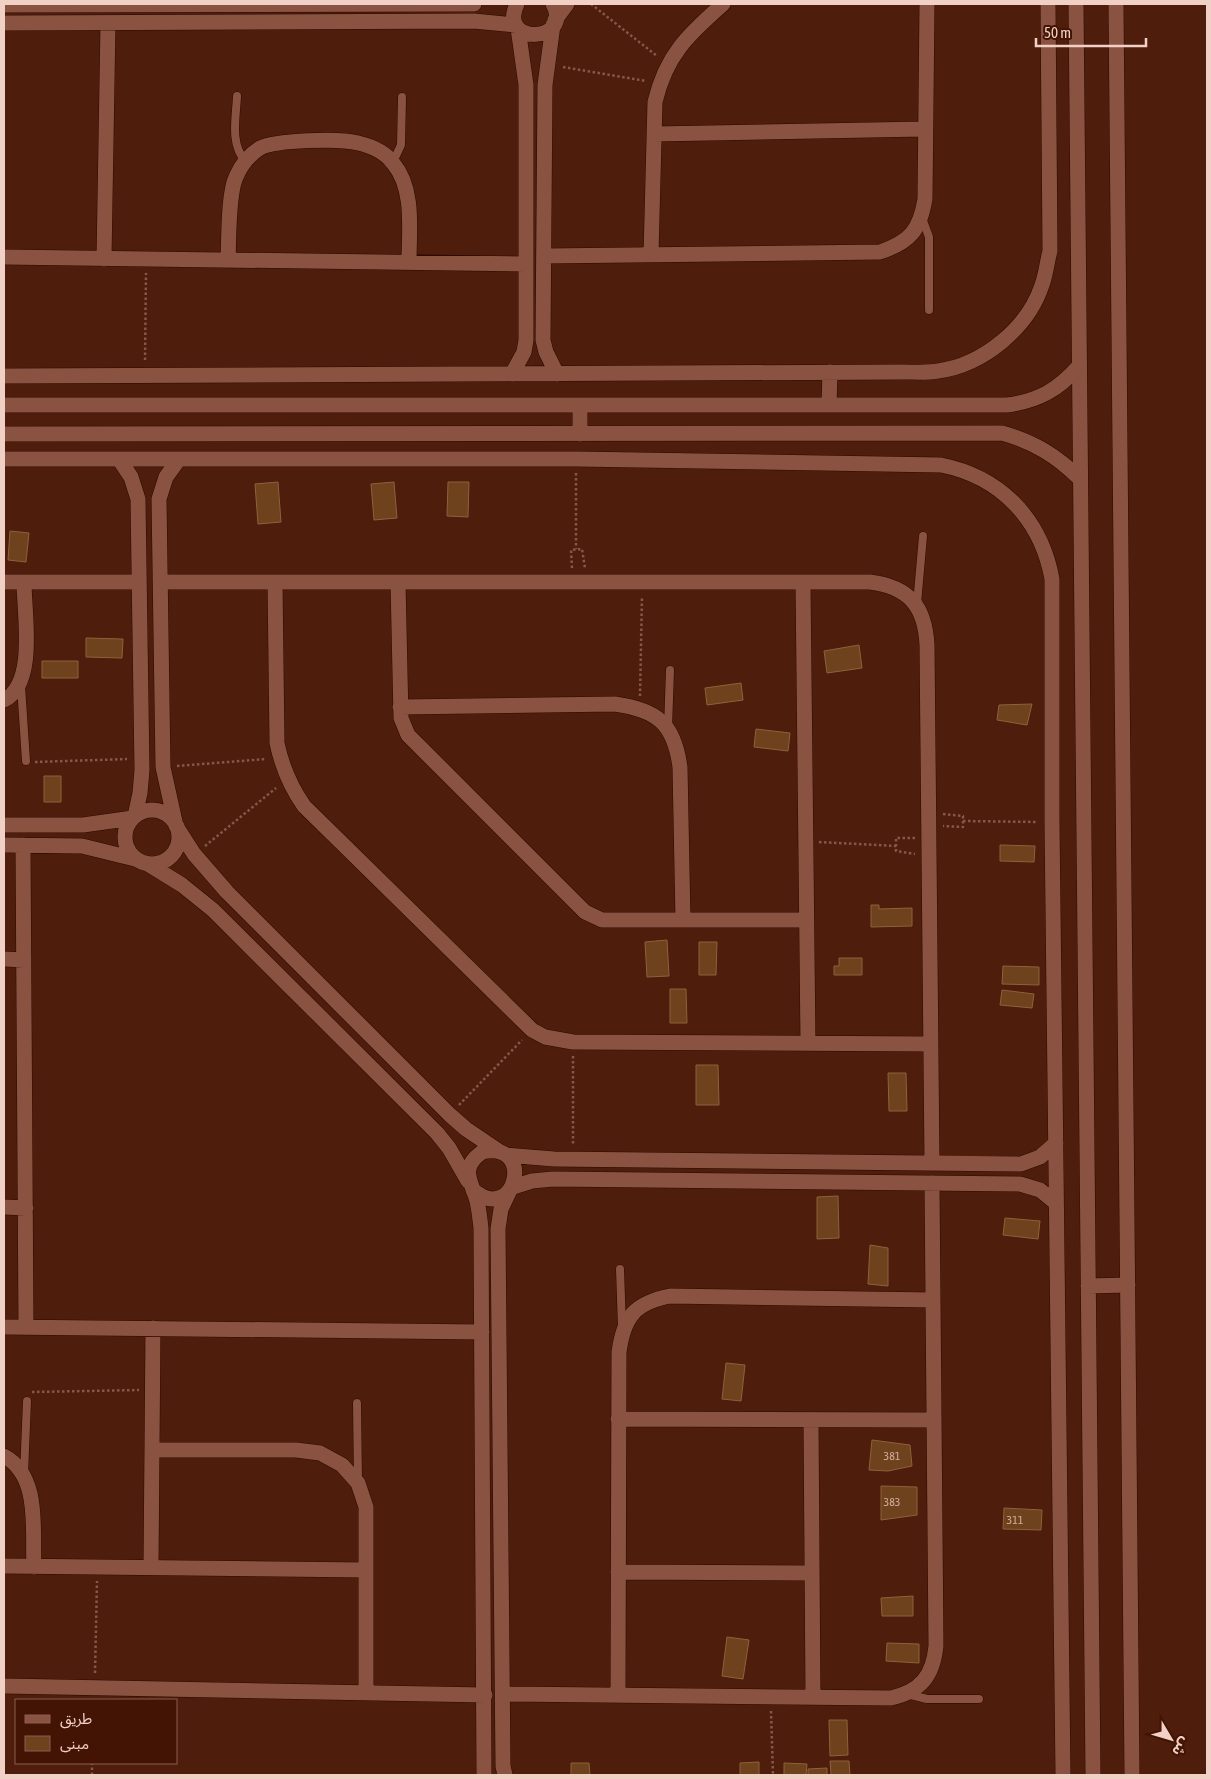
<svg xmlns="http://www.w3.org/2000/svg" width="1211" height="1779" font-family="'Asap Condensed','Noto Sans Arabic',sans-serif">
<rect width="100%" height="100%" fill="#4e1d0c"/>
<path fill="#6d421d" stroke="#8f613c" d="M278,482L281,522L258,524L255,484Z
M394,482L397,518L374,520L371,484Z
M448,482H469L468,517L447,516Z
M10,531L29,533L26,562L8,560Z
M86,638L123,639L122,658L86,657Z
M859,645L862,668L827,673L824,651Z
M42,661H78V678H42Z
M741,683L743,700L707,705L705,688Z
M1032,704L1027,725L997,720L999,705Z
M756,729L790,733L788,751L754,747Z
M44,776H61V802H44Z
M1000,845L1035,846L1034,862L1000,861Z
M871,905H879V909L912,908V926L871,927Z
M667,940L669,976L647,977L645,942Z
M699,942H717L716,975H699Z
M839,958H862V975H834V966H839Z
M1003,966L1039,967V985L1002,984Z
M670,989H686L687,1023H670Z
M1002,990L1034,994L1032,1008L1000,1005Z
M696,1065H718L719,1105H696Z
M888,1073H906L907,1111H889Z
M838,1196L839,1238L817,1239V1197Z
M1005,1218L1040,1221L1038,1239L1003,1235Z
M870,1245L888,1248V1286L868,1284Z
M726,1363L745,1365L741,1401L722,1399Z
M872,1440L910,1445L912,1466L888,1471L869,1470Z
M881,1486L917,1487V1515L881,1520Z
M1004,1508L1042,1510L1041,1530L1003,1529Z
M913,1596V1616H882L881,1598Z
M727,1637L749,1640L743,1679L722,1676Z
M887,1643L919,1644V1663L886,1661Z
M829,1720H847L848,1755L830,1756Z
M830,1761H849L850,1775H831Z
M759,1762V1775H740V1763Z
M571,1763H589L590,1775H571Z
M784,1763L807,1764L806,1775H784Z
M827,1768V1775H808V1769Z"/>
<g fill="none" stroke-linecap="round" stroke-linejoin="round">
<defs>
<path id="lane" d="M237,96C236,119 230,143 245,161
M393,162L401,145L402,97
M922,218L929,237V310
M917,604L923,536
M21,686L26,761
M668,728L670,670
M620,1269L622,1327
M357,1403L358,1481
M24,1474L27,1401
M907,1694L927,1699H979"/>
<path id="street" d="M517,4C497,46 574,43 553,4
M4,5L474,4
M555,20L567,4
M4,23L474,21L516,25
M553,25L545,85L543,340L546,352L557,374
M654,134L924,129
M651,255L655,102C666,55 688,35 723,4
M544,256L880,252C910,242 920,230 925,199L927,4
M4,257L526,264
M104,259L108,23
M228,260C229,239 228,194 236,177C241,165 249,155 260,148C275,140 340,138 358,143C371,146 385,152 393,163C415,189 409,231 409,262
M512,374L524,352L526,340V85L518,28
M4,376L903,372C915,372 927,373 938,371C983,365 1028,328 1042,285C1046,274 1047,262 1050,251L1048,4
M4,405H1007C1038,401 1058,390 1079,366
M580,405V434
M829,405L830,372
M4,434L1002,433C1034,442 1057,456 1080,479
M4,459H576L941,465C1001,477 1041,519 1052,579V822L1063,1775
M119,459L131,477L138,499L142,770L140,793L135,816
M4,582H139
M161,582H870C909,587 925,606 927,645L932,1163
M275,582L277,743C282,767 290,786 304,806L532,1030L545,1037L573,1042L931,1044
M398,582L401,718L408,735L585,912L602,920H806
M803,582L808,1043
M4,700C37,684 24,613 24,582
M400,707L615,704C657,710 674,723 680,767L683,920
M125 837a27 27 0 1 1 54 0a27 27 0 1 1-54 0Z
M4,825H83L133,818
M176,826L163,767L159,499L166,477L179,459
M178,829L194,854L227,892L450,1115L466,1129L500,1152
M4,845L82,846L135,859
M23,845L26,1327
M148,864L182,885L213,910L437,1133L449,1148L468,1181
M4,959L24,960
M506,1155L554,1159L1021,1164L1040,1157L1056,1143
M513,1187L532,1181L553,1179L1020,1184L1040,1190L1056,1203
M473,1190C516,1226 536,1140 482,1152C459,1169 471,1180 477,1201C479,1210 480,1219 481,1228L484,1775
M4,1207L26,1208
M4,1327L482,1332
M618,1419L934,1420
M811,1420L813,1697
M152,1450H296L320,1453L342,1465L358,1483L366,1507V1693
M4,1456C41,1476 32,1531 34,1567
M4,1566L366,1570
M151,1568L153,1328
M618,1572L812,1573
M4,1686L485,1695
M503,1694L891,1698C921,1691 933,1676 936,1646L932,1183
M618,1695L619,1352C624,1316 635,1303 670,1296L933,1300
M505,1775L503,1766L498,1229L501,1209L510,1190"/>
<path id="secondary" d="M1076,4L1093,1775
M1116,4L1132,1775
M1088,1286L1128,1285"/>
</defs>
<use href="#lane" stroke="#2d0901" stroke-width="9"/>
<use href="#street" stroke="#2d0901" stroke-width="16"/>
<use href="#secondary" stroke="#2d0901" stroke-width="16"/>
<path stroke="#84594a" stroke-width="2.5" stroke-dasharray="2.5 2.5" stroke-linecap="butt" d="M591,4L657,56
M563,67L646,81
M145,360L146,273
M576,473V549
M572,568L571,550L582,549L585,568
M640,696L642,596
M35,762L127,759
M177,766L266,759
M943,814L963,816V827L943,826
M963,821L1038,822
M915,838H896V851L915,854
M819,842L896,846
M205,846L276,788
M573,1056V1145
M459,1105L522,1040
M32,1392L139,1390
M95,1673L97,1581
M771,1711L773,1775
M92,1775V1763"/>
<use href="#lane" stroke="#8a5341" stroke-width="8"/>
<use href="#street" stroke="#8a5341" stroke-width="15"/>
<use href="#secondary" stroke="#8a5341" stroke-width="15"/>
</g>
<g text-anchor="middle" stroke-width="4" stroke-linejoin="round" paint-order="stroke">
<g font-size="12" fill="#d0ad9c">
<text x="892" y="1460">381</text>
<text x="892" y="1506">383</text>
<text x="1015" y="1524">311</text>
</g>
</g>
<rect width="1211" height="1779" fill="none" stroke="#f1d1c6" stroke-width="10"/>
<rect x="15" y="1699" width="162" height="65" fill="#431303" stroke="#895f51"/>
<rect x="25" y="1715" width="25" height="8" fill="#8a5341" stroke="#895f51"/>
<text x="60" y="1724" font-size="15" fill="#f1d1c6">طريق</text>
<rect x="25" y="1736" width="25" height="15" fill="#6d421d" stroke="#895f51"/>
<text x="60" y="1749" font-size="15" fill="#f1d1c6">مبنى</text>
<g transform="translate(1171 1739) rotate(128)" stroke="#431303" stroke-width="4" paint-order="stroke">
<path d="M0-4L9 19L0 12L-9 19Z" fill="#f1d1c6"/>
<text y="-8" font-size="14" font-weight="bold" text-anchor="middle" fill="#f1d1c6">ش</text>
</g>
<path d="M1036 38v8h110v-8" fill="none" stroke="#f1d1c6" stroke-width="2.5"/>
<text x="1044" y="38" font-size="15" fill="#f1d1c6" stroke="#431303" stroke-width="4" paint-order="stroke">50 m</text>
</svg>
